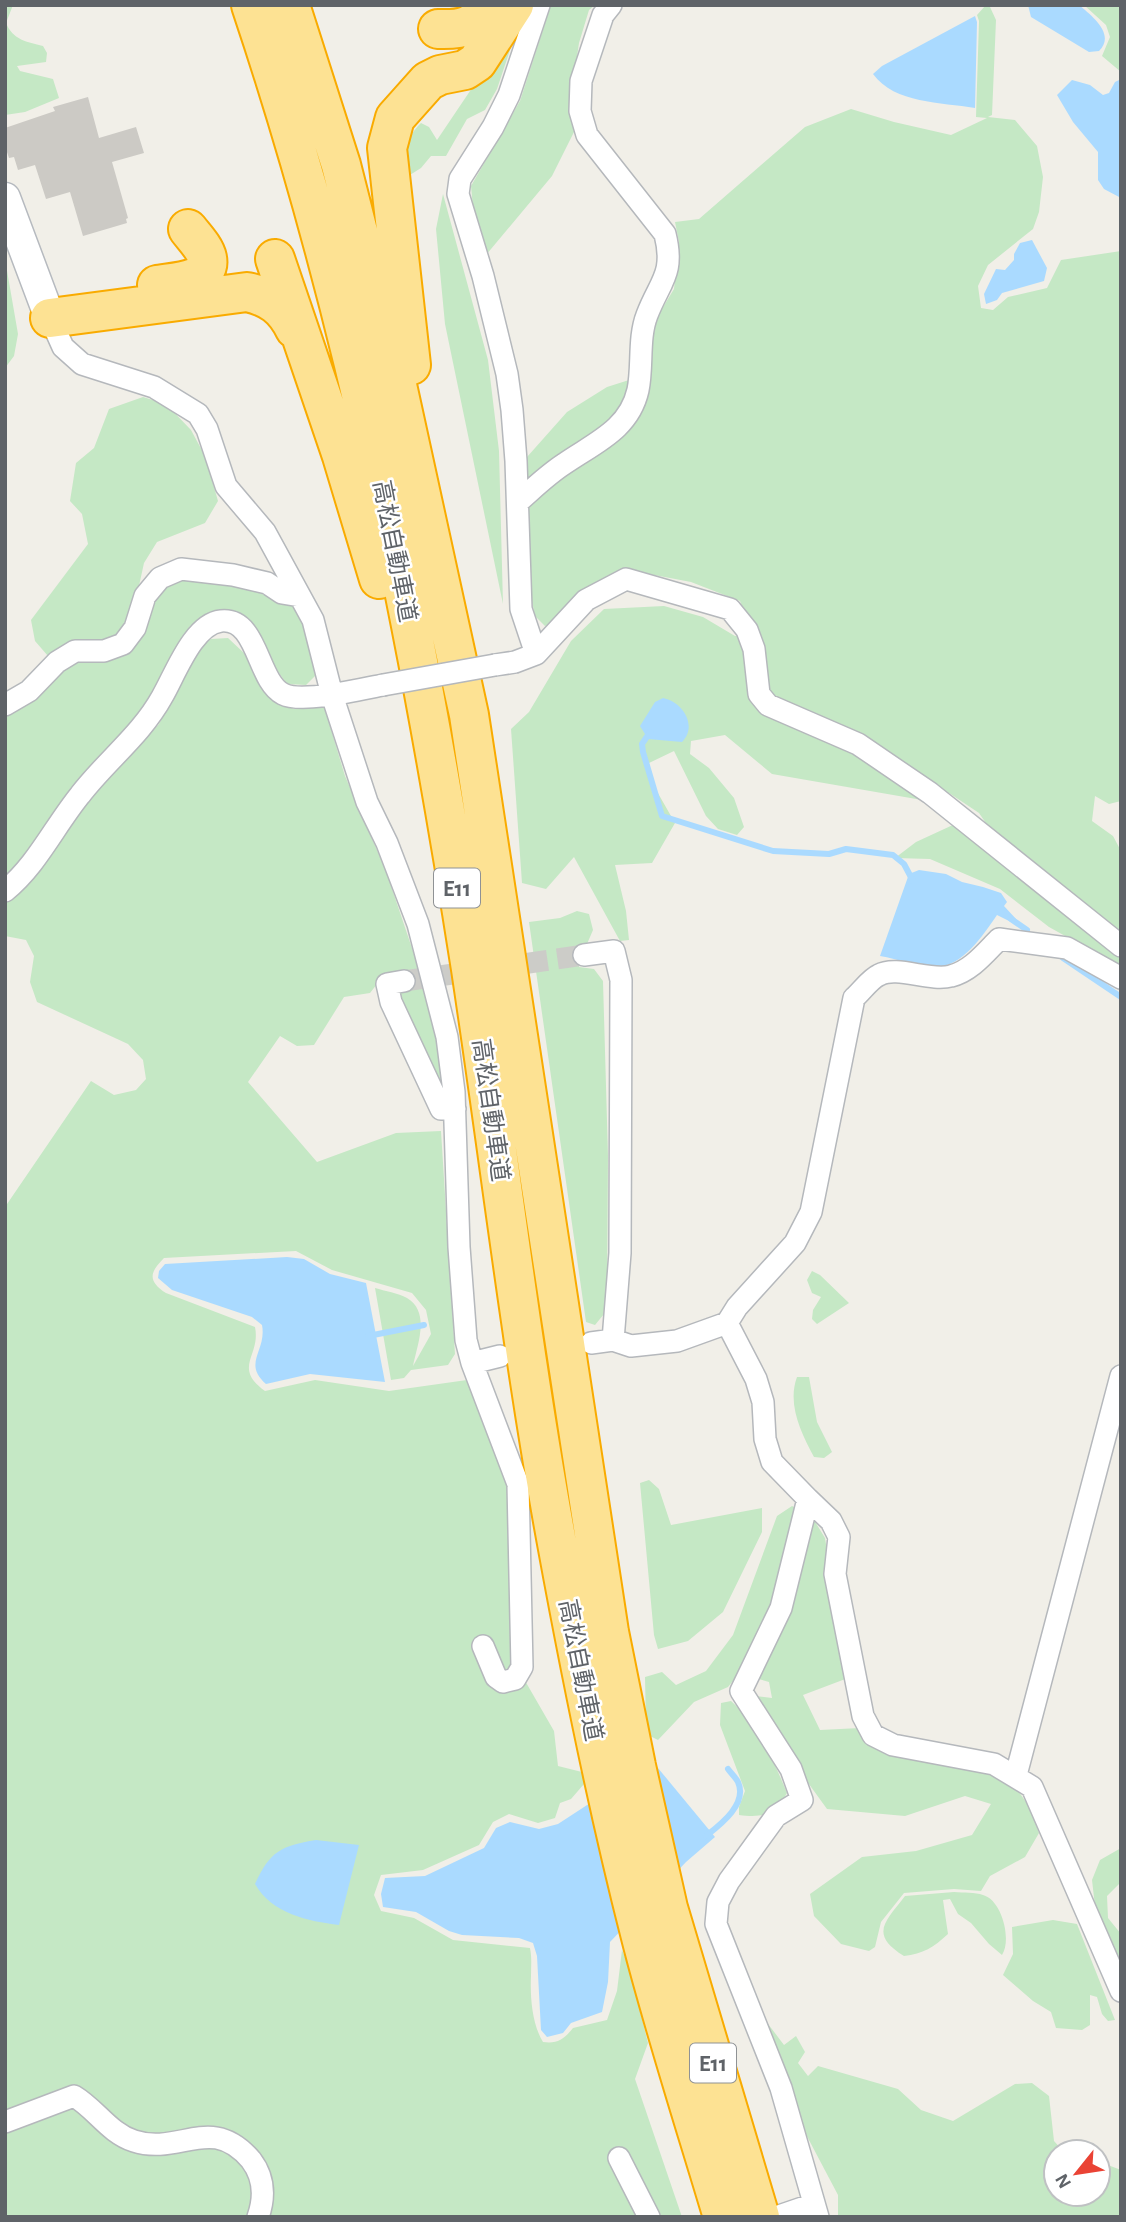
<svg xmlns="http://www.w3.org/2000/svg" width="1126" height="2222" font-family="'Alegreya Sans','Noto Sans JP',sans-serif">
<rect width="100%" height="100%" fill="#f1efe8"/>
<path fill="#c5e8c5" d="M5,5H13L6,23C13,40 27,42 43,46L47,53L46,62L17,66L20,71L53,79L59,98L25,112L5,115Z
M551,5H595L589,10L579,43L573,84L577,126L552,176L486,255L473,208L471,186L520,101Z
M1084,5H1121V72L1102,56L1110,37L1106,25Z
M985,6L990,7L996,20L992,115L988,117L1015,120L1037,146L1043,177L1039,212L1033,229L988,265L978,286L981,308L993,310L1008,297L1047,288L1061,260L1121,251V801L1109,804L1095,796L1092,821L1113,836L1121,851V967L1049,927L1000,889L930,859L895,858L916,842L955,824L992,832L979,813L949,793L922,800L772,774L725,735L691,741L690,754L709,768L734,798L744,827L737,835L718,829L706,816L674,751L649,763L655,788L675,823L652,863L615,865L626,911L629,940L620,941L574,857L546,889L522,883L511,729L529,712L571,641L604,609L664,606L703,617L735,636L753,633L740,601L691,582L633,571L561,620L545,626L535,616L529,587L527,457L567,412L607,387L648,374L654,322L674,289L679,242L675,222L699,219L805,127L851,109L894,122L951,135L987,118L976,117L979,21L977,15Z
M518,26L497,89L485,110L467,119L446,156H431L421,168L402,180C403,158 404,139 421,123L429,127L437,140L470,91Z
M443,194L488,360L499,451L503,604L445,324L436,229Z
M5,259L18,334L14,356L5,368Z
M143,397L166,404L191,430L205,456L218,501L205,523L157,542L144,563L135,604L118,634L102,640L77,641L48,656L35,641L31,620L88,544L82,514L70,501L76,463L94,448L109,409Z
M181,577L241,587L292,604L303,619L311,640L315,676L306,685L287,684L276,669L253,623L229,613H209L190,626L145,711L5,879V718L35,698L56,673L76,661L122,657L141,638L152,607L161,590Z
M228,638L244,653L261,685L277,701L294,709L324,706L345,776L386,871L419,969L430,1006L443,1080L436,1081L381,979L370,993L344,997L314,1045L297,1046L280,1036L248,1082L317,1162L396,1133L441,1131L455,1354L448,1365L411,1370L404,1378L391,1380L375,1288C385,1291 398,1293 407,1298C431,1312 417,1346 413,1366L431,1334L426,1310L412,1293L332,1270L296,1251L164,1258C149,1273 148,1281 166,1293L255,1327C261,1356 232,1367 265,1391L315,1380L389,1391L467,1380L503,1463L512,1500L524,1679L554,1731L558,1766L582,1772L584,1784L571,1799L560,1803L555,1818L538,1823L509,1814L493,1822L479,1845L423,1870L381,1875L374,1895L381,1911L414,1918L453,1940L530,1948C532,1958 531,1966 531,1976C530,1997 532,2024 543,2042C558,2044 564,2039 573,2028L607,2020L617,1991L622,1950L629,1967L648,2043L635,2079L682,2217H269L242,2139L157,2137L122,2128L92,2099L5,2113V1207L91,1081L114,1095L136,1090L146,1079L143,1060L128,1044L37,1002L30,982L34,956L26,940L5,936V903L29,883L87,802L159,724L197,650L211,639Z
M577,911L589,914L593,930L587,944L579,948V967L594,969L603,981L608,1156L607,1304L604,1314L595,1325L586,1322L529,922L560,918Z
M812,1271L820,1275L849,1303L817,1324L812,1319L813,1310L821,1297L812,1293L807,1280Z
M797,1377H809L817,1422L832,1452L824,1458L814,1457C801,1433 787,1404 797,1377Z
M649,1480L659,1489L671,1525L762,1508V1532L723,1612L688,1641L658,1649L654,1635L640,1483Z
M792,1506L798,1509L776,1601L748,1662L728,1687L694,1702L658,1740L650,1736L646,1724L645,1677L662,1672L676,1685L706,1671L733,1635L777,1516Z
M808,1520H814L825,1538L848,1678L803,1695L820,1730L860,1728L874,1748L899,1755L994,1769L1016,1788L1031,1809L1039,1833L1025,1857L990,1876L981,1891L954,1889L904,1893L881,1922L875,1947L869,1951L841,1944L814,1916L810,1894L862,1857L916,1851L972,1835L991,1804L965,1796L905,1816L827,1809L806,1780L755,1696L772,1698L769,1682L755,1678Z
M731,1701C755,1722 775,1763 787,1793C775,1815 763,1818 739,1815V1807L745,1791L720,1725L721,1703Z
M1121,1848V1882L1107,1896L1108,1918L1121,1934V1968L1096,1915L1092,1880L1100,1860Z
M954,1892C964,1893 975,1892 983,1895C1002,1900 1012,1940 1002,1955L989,1944L971,1923L958,1914L950,1899L943,1900L948,1934C934,1947 923,1954 904,1956C869,1934 885,1922 905,1896Z
M1053,1920L1077,1924L1115,2020L1108,2021L1102,2014L1097,1997L1090,1995V2025L1082,2030L1056,2028L1051,2012L1033,2001L1003,1975L1013,1954L1012,1927Z
M753,2004L784,2045L796,2036L805,2052L798,2063L808,2076L818,2066L898,2089L921,2110L953,2121L1015,2084L1032,2083L1049,2096L1054,2141L1064,2152H1056V2194H1098L1100,2162L1121,2170V2217H838V2195L800,2123Z
M71,2107L159,2153L220,2148L241,2158L253,2176L254,2198L250,2213L247,2217H5V2131L19,2129Z"/>
<path fill="#aadaff" d="M1028,5H1079C1092,16 1116,34 1099,51L1089,52L1031,17Z
M975,16L977,22L975,108C941,102 895,104 873,74L882,66Z
M1121,79V198L1104,189L1098,180V152L1073,122L1057,95L1072,80L1090,85L1103,95L1109,93L1115,82Z
M1032,240L1047,268L1044,281L1002,293L997,300L986,304L984,294L996,269L1005,270L1014,260V254L1020,243Z
M663,698C683,702 698,726 682,742L648,739L640,726L655,702Z
M919,870L946,874L962,882L983,887L1001,893L1007,902L1004,906L1017,920L1015,924L997,915C983,935 963,967 935,967C918,967 898,959 880,956L909,874Z
M287,1257L304,1259L330,1274L366,1283L385,1382L310,1374L266,1384C242,1363 267,1351 262,1325L252,1317L172,1290L158,1278L159,1271L165,1264Z
M653,1762L715,1837L686,1862L610,1942L608,1982L602,2012L571,2023L563,2033L547,2037L541,2030L537,1956L533,1943L519,1938L462,1935L449,1931L416,1912L383,1907L381,1894L385,1878L425,1876L484,1848L496,1828L510,1822L539,1829L558,1824Z
M316,1840L359,1845L339,1925C308,1921 272,1914 255,1884C270,1851 281,1846 316,1840Z"/>
<g fill="none" stroke-linecap="round" stroke-linejoin="round">
<path stroke="#aadaff" stroke-width="6" d="M650,732L642,744L643,752L662,816L773,851L829,854L846,849L893,855L904,864L913,881
M1011,919L1027,930
M1063,958L1121,997
M368,1336L424,1325
M706,1836C720,1825 748,1804 738,1782C736,1778 731,1773 728,1769"/>
</g>
<path fill="#cccac5" d="M88,97L99,138L136,127L144,153L112,162L128,218L126,219L127,223L83,236L70,192L46,199L35,165L18,170L14,157L9,158L5,146V128L55,111L53,107Z"/>
<g fill="none" stroke-linecap="round" stroke-linejoin="round">
<path stroke="#ccccc8" stroke-width="21" stroke-dasharray="21 10" stroke-linecap="butt" d="M404,981L584,955"/>
<defs>
<path id="street" d="M50,318L63,347L82,364L154,387L198,414L207,429L226,486L265,532L313,620L332,695L367,802L387,843L418,924L447,1037L454,1092L459,1247L466,1340L472,1363L500,1356
M518,502C533,489 547,475 564,464C594,443 629,430 638,390C643,366 638,338 647,315C660,281 675,274 665,234L587,135L580,111L581,81L603,15L611,5
M536,654L521,609L516,461L512,410L507,374L483,276L458,194L460,179L493,127L509,95L539,5
M495,665L515,662L536,654L586,600L626,579L730,609L747,630L754,649L759,694L768,705L858,744L930,793L1121,946
M5,705L29,691L57,662L75,651H104L123,644L135,628L145,596L160,578L181,569L233,575L267,583L282,593L300,596
M5,891C37,865 54,827 80,795C106,761 141,735 162,697C175,675 193,624 221,621C258,617 257,681 283,694C302,704 362,689 383,685
M584,955L614,951L621,980L620,1253L613,1340
M404,981L387,984L391,1002L441,1109H455
M727,1323L756,1379L763,1402L765,1439L772,1462L808,1499L781,1608L741,1691L791,1769L802,1800L776,1816L729,1881L718,1902L716,1924L781,2088L818,2217
M591,1343L613,1340L631,1346L677,1341L727,1323L737,1307L795,1243L811,1212L854,998C862,991 870,979 879,975C897,965 930,982 951,976C971,971 985,953 999,939L1067,948L1121,978
M472,1363L518,1484L522,1667L515,1679L503,1682L496,1677L483,1646
M808,1499L831,1521L839,1537L835,1574L863,1716L873,1735L893,1745L994,1764L1032,1787L1121,1991
M1016,1775L1121,1376
M5,2122L74,2096C96,2109 109,2133 134,2141C180,2156 211,2113 251,2160C264,2177 265,2197 258,2217
M619,2158L649,2217
M776,2217L814,2204"/>
<path id="secondary" d="M5,198L50,318"/>
<path id="highway" d="M251,5C356,318 420,643 471,969C500,1160 522,1353 557,1543C581,1674 607,1804 640,1933C664,2028 695,2123 723,2217
M290,5L341,165L397,385L469,715L609,1632L636,1766L668,1908L760,2217
M438,29C465,30 474,26 491,5
M275,259L342,456L379,579
M157,285C172,282 212,282 207,258C205,248 194,237 188,229
M50,318L247,292C270,297 284,307 295,329
M411,365L387,148L395,118L428,81L440,75L465,70L477,62L514,5"/>
</defs>
<use href="#street" stroke="#b5b8bc" stroke-width="24"/>
<use href="#secondary" stroke="#b6babf" stroke-width="33"/>
<use href="#highway" stroke="#f9ab00" stroke-width="42"/>
<use href="#street" stroke="#fff" stroke-width="21"/>
<use href="#secondary" stroke="#fff" stroke-width="30"/>
<use href="#highway" stroke="#fde293" stroke-width="38"/>
<defs>
<path id="street-bridge" d="M383,685L495,665"/>
</defs>
<use href="#street-bridge" stroke="#b5b8bc" stroke-width="24" stroke-linecap="butt"/>
<use href="#street-bridge" stroke="#fff" stroke-width="21"/>
</g>
<g text-anchor="middle" stroke-width="5" stroke-linejoin="round" paint-order="stroke">
<g fill="#fff" stroke="#8f9295" stroke-width="2">
<rect x="434" y="868.5" width="46" height="39" rx="5"/>
<rect x="690" y="2043.5" width="46" height="39" rx="5"/>
</g>
<g font-size="23" font-weight="bold" fill="#5f6368">
<text x="457" y="896">E11</text>
<text x="713" y="2071">E11</text>
</g>
<g font-size="24" fill="#5f6368" stroke="#fff">
<text transform="translate(395 551) rotate(79)" y="8">高松自動車道</text>
<text transform="translate(491 1110) rotate(82)" y="8">高松自動車道</text>
<text transform="translate(581 1670) rotate(79)" y="8">高松自動車道</text>
</g>
</g>
<rect width="1126" height="2222" fill="none" stroke="#5f6368" stroke-width="14"/>
<g transform="translate(1077 2173) rotate(240)"><circle r="33" fill="#ffffff" stroke="#bfc1c3" stroke-width="2"/>
<path d="M0-5L12 26L0 18L-12 26Z" fill="#ea4335"/>
<text y="-10" font-size="19" font-weight="bold" text-anchor="middle" fill="#5f6368">N</text>
</g>
</svg>
